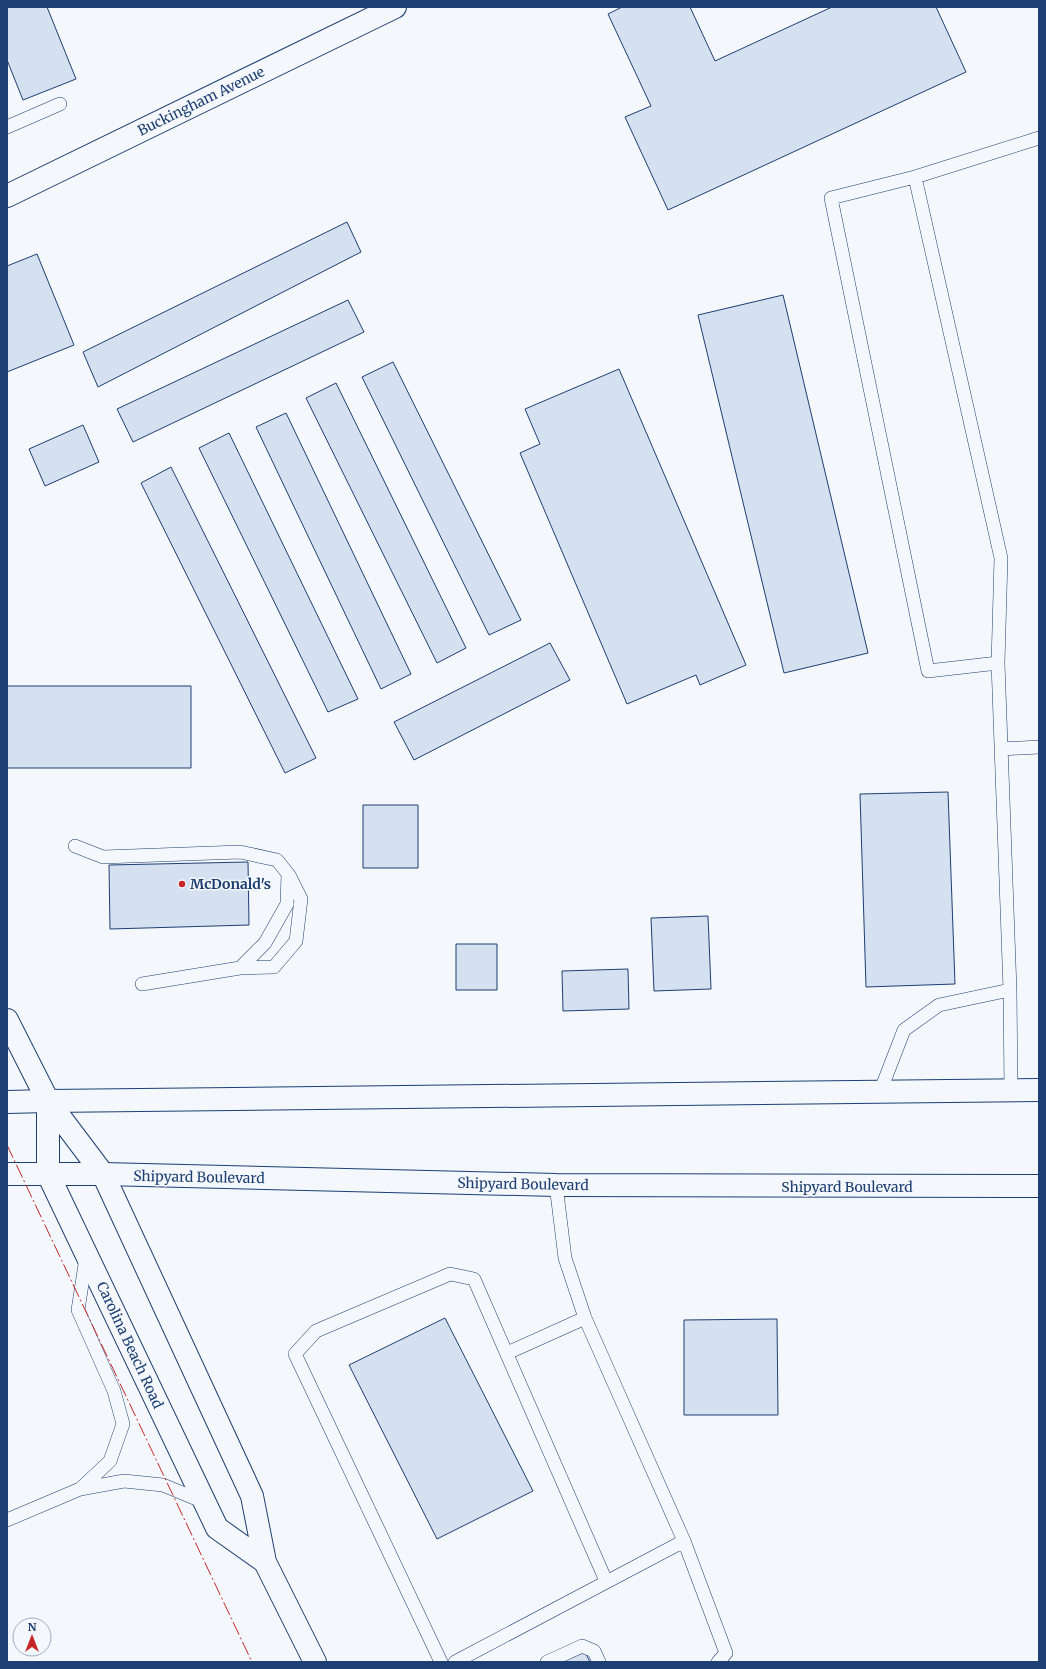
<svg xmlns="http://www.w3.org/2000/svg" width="1046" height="1669" font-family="Merriweather,serif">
<rect width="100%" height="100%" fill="#f4f7fb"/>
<path fill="#d5e0f0" stroke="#1d3f73" d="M7,7H47L76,79L23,100L7,60Z
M622,7H690L715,61L832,7H936L966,72L668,210L625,117L651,106L608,14Z
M347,222L361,252L98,387L83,352Z
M37,254L74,345L7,372V266Z
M783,295L868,653L784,673L698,315Z
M348,300L364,332L133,442L117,409Z
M393,362L521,620L489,635L362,377Z
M619,369L746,665L700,685L696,675L627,704L520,453L540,444L525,409Z
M336,383L466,648L437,663L306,398Z
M286,413L411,674L381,689L256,427Z
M83,425L99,462L45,486L29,449Z
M229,433L358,699L328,712L199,448Z
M171,467L316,758L285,773L141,483Z
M550,643L570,680L414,760L394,722Z
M7,686H191V768H7Z
M948,792L955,984L866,987L860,794Z
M363,805H418V868H363Z
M248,862L249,925L110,929L109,865Z
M708,916L711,989L654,991L651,918Z
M456,944H497V990H456Z
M628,969L629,1009L563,1011L562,971Z
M445,1318L533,1491L437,1539L349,1365Z
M777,1319L778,1415H684V1320Z
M585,1652L590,1662H562Z"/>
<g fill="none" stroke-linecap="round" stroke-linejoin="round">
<defs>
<path id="service" d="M7,127L60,104
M915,177L831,198L928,671L998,663
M1001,749L1039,747
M75,846L103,857L240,852L277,860L288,874L287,904L265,943L240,968L142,984
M240,968L274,967L296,941L301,899L289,875
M1011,1090L1010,990L998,663L1001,558L915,177L1039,138
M880,1092L904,1030L939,1005L1010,990
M556,1185L565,1258L585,1318L684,1541L726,1653L718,1662
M507,1353L585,1318
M80,1489L110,1461L123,1424L114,1391L78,1310L86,1258
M7,1520L80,1489L124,1481L163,1485L204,1502
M441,1662L295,1354L316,1331L450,1274L474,1279L606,1581
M455,1662L684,1541
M547,1662L582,1646L594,1651L599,1662"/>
<path id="minor" d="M7,196L395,7"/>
<path id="secondary" d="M7,1102L48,1101
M7,1174H103"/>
<path id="primary" d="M48,1101L1039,1090
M103,1174L556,1185L1039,1186"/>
<path id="trunk" d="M7,1020L48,1101L103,1174L252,1496L265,1562L315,1662
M48,1101V1174L217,1528L265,1562"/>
</defs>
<use href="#service" stroke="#1d3f73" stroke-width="14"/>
<use href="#minor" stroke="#1d3f73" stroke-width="24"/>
<use href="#secondary" stroke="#1d3f73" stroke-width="24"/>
<use href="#primary" stroke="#1d3f73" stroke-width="24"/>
<use href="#trunk" stroke="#1d3f73" stroke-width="24"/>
<use href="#service" stroke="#f4f7fb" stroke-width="13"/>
<use href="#minor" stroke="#f4f7fb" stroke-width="22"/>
<use href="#secondary" stroke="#f4f7fb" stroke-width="22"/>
<use href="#primary" stroke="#f4f7fb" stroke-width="22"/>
<use href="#trunk" stroke="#f4f7fb" stroke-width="22"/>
<path stroke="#c62828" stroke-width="1" stroke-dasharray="14 3 2 3" stroke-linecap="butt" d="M7,1145L252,1662"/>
</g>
<circle fill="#c62828" stroke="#f4f7fb" stroke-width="1.5" cx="182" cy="884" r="4"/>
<g text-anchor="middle" stroke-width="3" stroke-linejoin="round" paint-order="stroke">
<g font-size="14" fill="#1d3f73" stroke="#f4f7fb">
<text transform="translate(201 101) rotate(-26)" y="5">Buckingham Avenue</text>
<text transform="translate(199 1177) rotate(1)" y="5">Shipyard Boulevard</text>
<text transform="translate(523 1184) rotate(1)" y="5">Shipyard Boulevard</text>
<text x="847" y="1192">Shipyard Boulevard</text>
<text transform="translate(130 1345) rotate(65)" y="5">Carolina Beach Road</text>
</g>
<g font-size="14" font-weight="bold" fill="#1d3f73" stroke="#f4f7fb" text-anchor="start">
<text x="190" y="889">McDonald's</text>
</g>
</g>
<rect width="1046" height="1669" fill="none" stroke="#1d3f73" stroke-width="16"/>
<g transform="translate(32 1637)"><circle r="19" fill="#f4f7fb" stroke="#9eadc5"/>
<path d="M0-3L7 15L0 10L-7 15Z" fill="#c62828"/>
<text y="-6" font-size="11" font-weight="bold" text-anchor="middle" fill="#1d3f73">N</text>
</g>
</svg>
